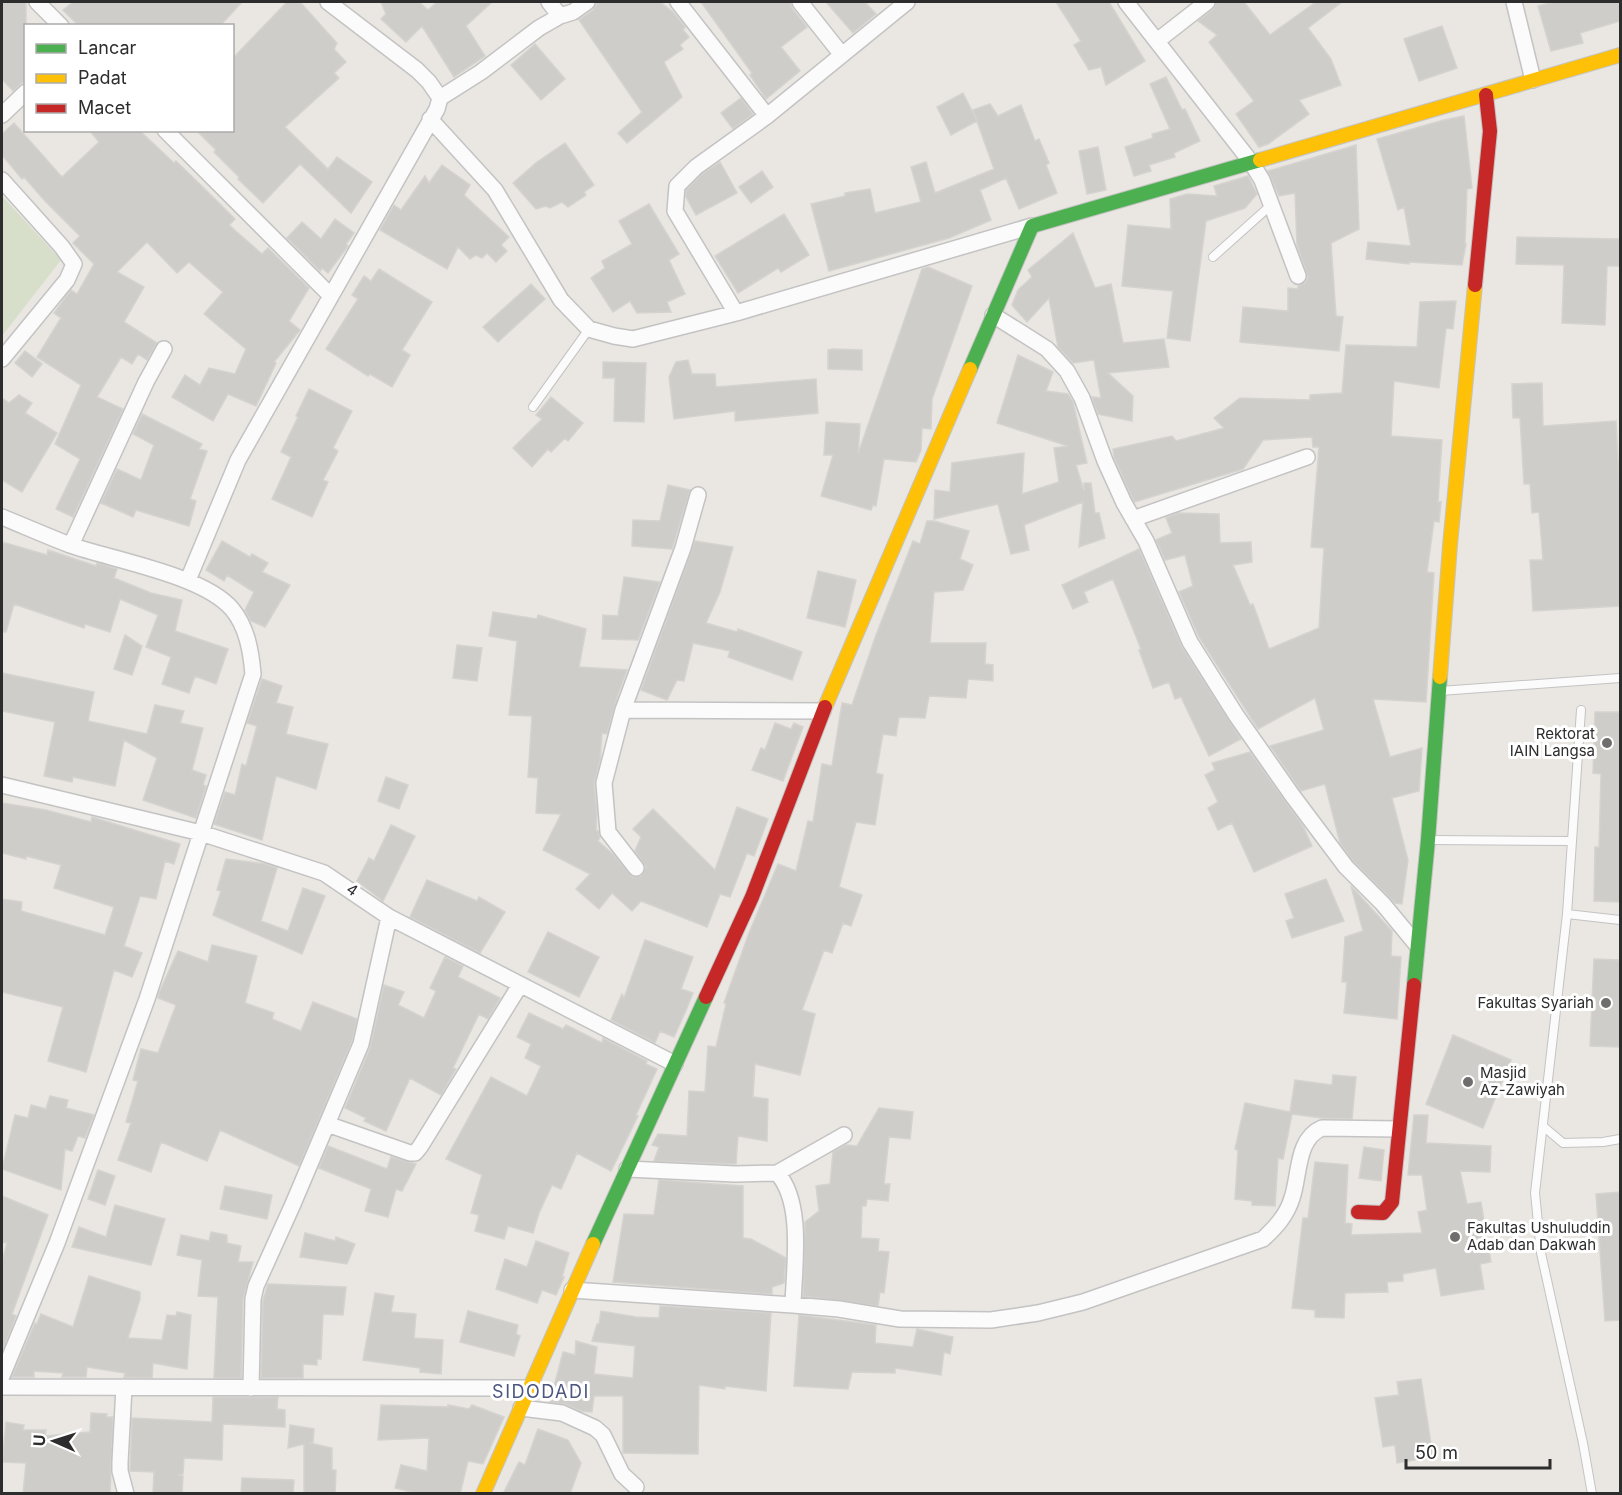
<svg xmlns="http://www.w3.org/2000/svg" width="1622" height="1495" font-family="Inter,sans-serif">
<rect width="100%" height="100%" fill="#eae7e2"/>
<path fill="#d7dfca" d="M2,196L61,260L2,336Z"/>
<path fill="#cfcdc9" stroke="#d5d3cf" stroke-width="1.5" d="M2,2H26V79L13,91L2,79Z
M73,2H242L220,26H79L63,10Z
M287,2H300L337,43L334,49L346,62L334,73L339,78L285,127L328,169L337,157L372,182L351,213L300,164L263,203L238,179L239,177L214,152L216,150L196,130H232V59Z
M381,2H419L428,10L437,2H492L466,26L485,56L454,77L422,26L406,42L381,19L386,14Z
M598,2H660L673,12L685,27L683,30L689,37L680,45L683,49L664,62L682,97L627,143L618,133L642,112L579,20L593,10Z
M701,2H790L792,8L807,27L781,47L800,71L766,99L750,75L752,73Z
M826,2H865L876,14L853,33Z
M1056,2H1109L1145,61L1106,85L1101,67L1089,70L1074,45L1081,41Z
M1217,2H1244L1270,35L1316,2H1342L1308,28L1331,59L1341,85L1299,100L1309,114L1268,144L1259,147L1236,114L1254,101L1209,42L1217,35L1198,21L1213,9Z
M1554,2H1620V21L1580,33L1583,43L1551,51L1538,6Z
M1442,26L1457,68L1419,81L1404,39Z
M535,44L565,79L541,100L511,65Z
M1166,77L1182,110L1185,109L1200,141L1174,153L1175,157L1149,165L1151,171L1134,176L1125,147L1153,138L1152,134L1170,129L1150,84Z
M963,93L977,121L951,135L937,107Z
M741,98L753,114L733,129L721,113Z
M990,104L998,116L1021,105L1035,141L1039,139L1049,163L1046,165L1057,193L1019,209L1006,178L980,190L991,220L949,238L829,271L811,204L845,196V193L870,189L875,213L921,202L911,167L926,162L935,193L994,169L973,110Z
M1464,116L1472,188L1467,189L1465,244H1466L1462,265L1409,262V264L1366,259L1368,242L1411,246L1404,207L1398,210L1377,139L1444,120Z
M14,123L62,177L99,142L89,130H139L174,163L176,161L216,200L235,219L229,225L262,254L268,248L309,288L289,321L300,330L274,362L276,363L256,406L228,394L213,421L172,397L185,375L200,385L209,368L235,374L246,349L204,314L223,292L189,262L177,273L147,242L117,272L144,287L124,322L157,343L147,360L138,354L132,364L121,357L97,397L123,409L73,517L56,509L80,459L55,444L81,385L37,357L61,318L54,313L71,290L77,294L94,264L73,243L80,236L45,201L24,177L22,179L2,155V134Z
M565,143L594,185L584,192L586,195L568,207L562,202L550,208L546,206L536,209L513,183L537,162Z
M1356,145L1359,229L1331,243L1336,316L1343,317L1339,351L1240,342L1243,307L1288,311V288L1298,289V286L1305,283L1308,277L1297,245L1295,193L1279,196L1268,171Z
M1098,147L1106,190L1087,194L1079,151Z
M720,162L737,193L696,215L686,197V190L702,174Z
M442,165L470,185L464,195L509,237L501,245L507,251L496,262L487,253L482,258L476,255L470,259L458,247L447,269L380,230L394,205L401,210L425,176L429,183Z
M762,171L773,187L751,203L739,187Z
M1248,176L1257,194L1245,208L1206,221L1190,341L1167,338L1173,291L1122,286L1128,225L1171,229L1170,199L1187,194L1217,196L1214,186Z
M649,204L679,254L669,260L685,294L667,302L671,312L637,313L630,301L613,312L591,278L605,268L602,261L632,244L619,221Z
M784,214L809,255L781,272L778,268L738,293L715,256Z
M335,219L354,233L346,244L348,246L328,273L322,268L320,271L287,238L302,222L321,239Z
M1073,233L1095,288L1111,284L1123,343L1164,339L1169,367L1108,373L1133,396L1132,421L1098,414L1092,397L1101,398L1094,360L1073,363L1058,347L1049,298L1027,322L1012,305L1018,290L1032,277L1028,270Z
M1517,237L1620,239V266H1607L1605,325L1562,323L1564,265L1516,264Z
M928,267L972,286L932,399L931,429L922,428L921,450L916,462L884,459L876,506L873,505L871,510L821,496L833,455H824L826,422L860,424L858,454L922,269Z
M379,269L432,302L402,350L410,355L392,387L370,374L368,376L326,349L358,299L352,295L364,276L371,281Z
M531,284L545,299L498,342L483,327Z
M1456,301L1453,329L1446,328L1439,388L1394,381L1391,436L1442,440L1438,502H1441L1439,522L1434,521L1427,572L1434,573L1426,702L1373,699L1390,757L1422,748L1419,791L1392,798L1408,860L1402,904L1395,903L1353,861L1340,843L1325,784L1301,791L1270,746L1324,730L1315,698L1258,729L1199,637L1179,592L1193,586L1185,555L1165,560L1156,540L1172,533L1166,518L1178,513L1219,514L1220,543L1251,542L1252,562L1233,565L1250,605L1253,604L1269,649L1319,628L1324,548L1311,547L1319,447H1313L1312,437L1263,440L1243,469L1134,502L1114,457L1113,449L1172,436L1176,441L1224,428L1214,418L1240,398L1310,400V395L1342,393L1346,345L1417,347L1420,302Z
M832,349L862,350V370L828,369V350Z
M25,351L42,364L32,377L15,363Z
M1018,355L1053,372L1046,391L1068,394L1073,402L1087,463L1076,465L1084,491V483H1091L1095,513H1099L1105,538L1079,547L1083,502L1024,525L1029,550L1011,554L998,504L934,519L935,490L950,492L952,463L1024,453L1022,494L1059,482L1054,448L1068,446L997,423Z
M688,360L692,374H715L716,387L816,379L818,413L735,421V411L674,419L669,377L676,362Z
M603,362L646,363L644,422L614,421L615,378H603Z
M1542,383L1543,426L1616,421L1620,500V606L1533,611L1530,560H1543L1539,512L1532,513L1530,484H1524L1520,418H1513L1512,384Z
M309,389L352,411L333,448L338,451L323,480L328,482L312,517L272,499L291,457L281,452L298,417L296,416Z
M19,395L32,403L25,413L57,433L22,492L2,480V398L9,403Z
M551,397L583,423L568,441L565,438L551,452L548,449L532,467L513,448L542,419L536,415Z
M142,414L202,444L199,449L207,451L190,499L196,501L189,526L136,510L133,517L101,503L117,469L141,480L154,445L133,434Z
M668,485L690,490L672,549L632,546L633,520L660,521Z
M927,521H934L969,531L960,559L973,565L963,590L934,592L930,643H986L985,664L993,665V681L968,679L966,698L929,696L925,718L899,717L896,736L883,734L876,773L883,775L875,825L856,822L839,887L862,895L851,926L843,923L832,953L824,950L802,1010L815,1014L800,1075L755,1064L753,1097L768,1099L767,1141L738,1136L736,1164L654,1161L659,1147L652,1145L658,1134L687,1136L689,1091L705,1092L708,1046L716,1047L726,1004L724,1003L749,933L778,864L796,871L808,821L813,822L822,764L832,766L842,703L852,705L876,635L913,541L920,544Z
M222,541L250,557L252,554L268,563L262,572L290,585L265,627L251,621L245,610L254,592L227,575L224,581L206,570Z
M695,541L733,547L720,592L706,623L737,632L738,629L802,652L792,680L728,657L730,651L693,643L684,681L677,680L667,700L641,690Z
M2,542L47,555L48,550L96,566L97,563L117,569L114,578L151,593L182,600L175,631L228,649L216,684L195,676L189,693L162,684L171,657L146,647L158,615L120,599L110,632L85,624L84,628L14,604L6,632H2Z
M1139,549L1182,647L1241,739L1209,756L1181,697L1175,699L1169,682L1153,688L1139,650L1141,649L1113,579L1084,592L1088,602L1073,609L1062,585Z
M818,571L856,580L845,627L807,618Z
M624,577L660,582L638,640L602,639L603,615L618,616Z
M493,612L537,619L538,615L586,629L579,667L627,670L618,694L607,734L602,733L600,760L594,784L597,813L596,830L598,831L600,837L598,841L614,855L632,877L641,876L646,867L635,851L641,837L633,829L653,809L715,870L737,807L768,819L754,856L747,853L730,897L720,894L707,927L641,901L632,911L612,893L599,909L576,889L590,874L543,850L561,814L536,813L538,778L528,777L532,716L509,715L517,641L489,636Z
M125,635L142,646L132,675L114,669Z
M457,645L482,648L477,681L453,678Z
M2,673L94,692L88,721L147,734L155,705L184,711L180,723L203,728L192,770L206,775L203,785L206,786L196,818L143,800L157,758L124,740L115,786L73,777L72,782L44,776L55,722L2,711Z
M262,679L282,686L276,703L293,707L286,734L328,744L316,789L276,776L262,840L214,824L225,792L235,795L242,764L246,766L257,726L247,723Z
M1595,712H1620V902L1594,901L1595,847H1599L1601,774L1593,773Z
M775,723L791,729L794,723L803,727L783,781L752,770L761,748L765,750Z
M1250,752L1303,826L1312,846L1254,872L1232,823L1218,830L1208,808L1218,802L1205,775L1215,770L1212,763Z
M386,777L408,785L399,809L378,801Z
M2,803L46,810L91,822L92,817L180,844L174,864L165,861L156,899L140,896L124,946L142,953L132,977L114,970L86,1072L48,1061L63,1007L2,992V899L22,902L21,911L105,935L114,907L54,888L61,865L26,856V859L2,853Z
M391,825L415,836L383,901L357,881L369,858L374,861Z
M226,859L265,864L277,868L261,921L288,931L303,888L325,896L302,954L213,915L221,891L217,890Z
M1326,879L1344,921L1292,938L1286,921L1294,918L1285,894Z
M427,880L477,901L479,897L505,912L480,953L410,917Z
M1351,886L1392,931L1391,956L1401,957L1397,1019L1344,1013L1347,982H1342L1345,937L1363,931Z
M548,932L599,957L579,997L528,972Z
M645,940L693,957L681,989L693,993L687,1008L674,1037L660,1031L655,1043L611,1020L622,994L624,998Z
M212,945L257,956L245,1003L274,1013L272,1019L301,1031L313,1002L357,1019L352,1041L299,1166L220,1130L207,1161L161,1142L151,1172L118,1160L131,1123L126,1122L138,1081L133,1080L141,1049L158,1053L176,1005L158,998L159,993L178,951L208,962Z
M445,957L463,966L458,977L500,998L488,1019L479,1014L453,1068L456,1069L441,1095L410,1078L386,1131L364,1121L366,1118L345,1108L370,1048L384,985L404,992L398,1005L424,1018L436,991L430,988Z
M1594,959L1620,960V1047L1590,1046Z
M529,1013L563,1029L566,1025L602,1043L603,1038L647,1061L646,1064L657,1069L636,1115L638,1116L611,1171L577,1153L561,1189L552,1185L539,1213L533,1233L508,1226L504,1239L475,1231L479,1215L471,1213L482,1175L446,1159L491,1077L527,1096L541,1066L525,1058L531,1044L517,1037Z
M1453,1035L1511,1060L1483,1128L1426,1104Z
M1333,1075L1356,1077L1352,1119L1322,1118L1292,1114L1283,1159L1278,1158L1275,1206L1252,1205V1201L1235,1199L1238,1150L1235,1149L1245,1103L1290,1112L1295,1080L1332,1085Z
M50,1096L68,1100L66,1108L94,1115L85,1138L78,1136L72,1151L65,1149L61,1190L2,1169L15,1115L28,1118L31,1105L46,1109Z
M879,1108L913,1112L910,1139L889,1137L884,1184H890L888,1201L867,1199L866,1206H862L861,1238L879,1239L878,1251L889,1252L884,1293L880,1292L878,1306L803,1296L805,1226V1222L819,1211L816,1186L830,1184L833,1152L846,1145L857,1146Z
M1414,1115H1428L1426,1143L1491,1146L1490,1172L1460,1171L1467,1204L1481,1202L1491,1262L1480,1264L1484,1289L1441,1296L1436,1268L1403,1274V1281L1387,1282L1388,1292L1345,1293L1344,1318L1315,1317V1310L1292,1308L1303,1218H1308L1315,1162L1348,1165L1345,1223L1352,1224L1351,1235L1422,1233L1418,1212L1427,1210L1422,1175H1408Z
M328,1146L387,1169L391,1157L416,1164L402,1191L396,1189L388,1217L365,1211L371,1189L319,1168Z
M1364,1147L1384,1150L1381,1181L1359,1178Z
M98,1170L115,1176L105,1205L88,1199Z
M659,1180L743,1186V1238L751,1239L786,1258L784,1283L772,1287V1294L613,1282L624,1214L654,1215Z
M225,1186L272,1195L267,1219L220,1209Z
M1620,1192V1320L1605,1321L1596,1194Z
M2,1196L48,1215L12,1314L16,1316L2,1352V1261L7,1243L2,1242Z
M115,1205L165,1219L151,1265L72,1247L79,1227L106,1237Z
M211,1232L227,1235V1243L241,1246L238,1262H253L243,1299L241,1378H214L218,1297L198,1296L202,1260L177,1255L181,1235L209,1241Z
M305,1233L335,1241L336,1237L355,1244L347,1264L300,1257Z
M536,1241L569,1253L562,1277H564L556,1295L542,1290L537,1303L496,1289L505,1259L527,1267Z
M89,1276L140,1292V1299L128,1338L162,1340L167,1315L176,1316L177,1312L191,1315L187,1369L153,1363L152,1378L124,1377L125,1373L87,1367L86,1377H62L63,1373L34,1371V1377H12L35,1323L37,1324L41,1314L73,1327Z
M268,1284L346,1287L343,1315L323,1314L321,1359H317V1365L303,1364V1378H261L263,1300Z
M375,1293L394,1296L391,1312L416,1314L414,1338L443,1340L441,1374L420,1372V1368L363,1360Z
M660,1306L771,1313L766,1391L725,1386V1389L699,1385L698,1454L623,1453V1396H594L592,1412L581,1411L566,1404L550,1402L563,1352L575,1355L576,1341L597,1347L594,1374L633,1378L635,1346L592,1341L597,1324H599L601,1311L636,1317L659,1318Z
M468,1311L518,1325L516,1334L520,1336L514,1356L460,1342Z
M799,1315L876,1325L875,1343L913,1347L917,1329L953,1337L950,1354L944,1352L941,1375L895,1368V1373L852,1372L848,1389L794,1386Z
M1421,1379L1433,1457L1397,1463L1395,1445L1383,1447L1375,1398L1399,1395L1397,1382Z
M213,1397H278L277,1409L285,1410V1427L223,1424L222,1460L184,1458L183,1474L178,1475L183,1476L182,1494H153L154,1472L130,1471L132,1418L212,1422Z
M381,1405L448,1407V1405L469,1409L472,1405L504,1417L483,1464L468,1461L460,1494H419L395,1488L401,1465L427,1471L429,1438L378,1440Z
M91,1413L107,1414L106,1417H113L110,1494H23L26,1463L2,1462L6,1422L24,1425L23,1430H46L45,1436L90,1432Z
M290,1425L314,1429L313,1442L310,1443L332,1448V1470H336L335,1494H304V1444L288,1448Z
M538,1429L568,1440L581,1463L570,1494H503L519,1462L525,1465Z
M242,1478L294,1480L293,1494H241Z"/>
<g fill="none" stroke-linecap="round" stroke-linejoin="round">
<defs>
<path id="lane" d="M1213,257L1270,206
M533,407L589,329
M1440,691L1620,678
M1581,710L1567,914L1535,1193L1541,1253L1583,1443L1592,1494
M1430,840L1572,841
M1567,914L1620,920
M1544,1127L1563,1143L1603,1142L1620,1139"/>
<path id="street" d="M37,2L61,26
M549,2L560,16
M678,2L767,116
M800,2L842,55
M1126,2L1251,162L1262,180L1298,276
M1514,2L1533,80
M1157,41L1207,2
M440,98L481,72L539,28L560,16L573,12L587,2
M2,115L26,92
M430,119L495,190L561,300L589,329L614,336L633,339L736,313L1032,226
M165,130L330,295
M2,180L62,247L74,264L67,280L2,359
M736,313L675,211L677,186L696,167L767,116L907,2
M993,315L1047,349L1067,371L1082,398L1105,461L1124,503L1146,541L1190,642L1236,715L1292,795L1346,867L1383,904L1416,944
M2,517C24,526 47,536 70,545C113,560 203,575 232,609C247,627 251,651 253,674L147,999L57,1243L2,1376
M1133,519L1307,457
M71,545L146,382L164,349
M188,580L238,460L437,109L440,98L429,82L417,70L328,2
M623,710L823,711
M2,785L201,833L324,873L389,917L675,1064
M636,868L608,832L604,783L623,710L683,548L698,495
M327,1124L410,1153H415L420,1147L520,985
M627,1169L735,1174L777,1173C804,1202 794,1267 793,1305
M777,1173L844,1135
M572,1290L793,1305L839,1309L900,1319L991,1320L1038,1313L1083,1302L1263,1239C1276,1227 1287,1215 1292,1198C1300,1175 1296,1139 1322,1128L1398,1129
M2,1387L531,1388
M124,1387L120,1462V1471L126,1494
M251,1388L253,1299L256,1286L293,1204L361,1044L389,917
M521,1408L562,1413L595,1428L603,1435L622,1474L636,1487"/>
<path id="fast" d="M970,369L1032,226L1260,160
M1414,985L1428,840L1440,677
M593,1244L706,997"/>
<path id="slow" d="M1260,160L1620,55
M1440,677L1450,545L1475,285
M825,707L970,369
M483,1494L593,1244"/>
<path id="jam" d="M1475,285L1490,131L1486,95
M706,997L752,897L825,707
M1358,1212L1383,1213L1392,1202L1414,985"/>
</defs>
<use href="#lane" stroke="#c4c3c3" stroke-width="10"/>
<use href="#street" stroke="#c4c3c3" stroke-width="18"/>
<use href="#fast" stroke="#c4c3c3" stroke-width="16"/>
<use href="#slow" stroke="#c4c3c3" stroke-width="16"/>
<use href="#jam" stroke="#c4c3c3" stroke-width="16"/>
<use href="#lane" stroke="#fcfbfb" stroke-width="8"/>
<use href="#street" stroke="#fcfbfb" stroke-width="15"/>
<use href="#fast" stroke="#4caf50" stroke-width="14"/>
<use href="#slow" stroke="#ffc107" stroke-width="14"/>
<use href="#jam" stroke="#c62828" stroke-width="14"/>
</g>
<g fill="#6f6e6c" stroke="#fff" stroke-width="2">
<circle cx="1607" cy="743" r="6"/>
<circle cx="1606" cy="1003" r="6"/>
<circle cx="1468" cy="1082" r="6"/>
<circle cx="1455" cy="1237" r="6"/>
</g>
<g text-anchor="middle" stroke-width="6" stroke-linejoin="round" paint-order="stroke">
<g font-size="15" fill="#2d2d2d" stroke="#fff" text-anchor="end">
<text x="1595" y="739">Rektorat<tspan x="1595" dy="17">IAIN Langsa</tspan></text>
<text x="1594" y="1008">Fakultas Syariah</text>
<text x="1480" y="1078" text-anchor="start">Masjid<tspan x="1480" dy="17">Az-Zawiyah</tspan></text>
<text x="1467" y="1233" text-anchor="start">Fakultas Ushuluddin<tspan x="1467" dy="17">Adab dan Dakwah</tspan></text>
</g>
<g font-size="15" fill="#2d2d2d" stroke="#fff">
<text transform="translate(352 890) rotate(35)" y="5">4</text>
</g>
<g font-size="18" letter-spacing="1.5" fill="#4c567f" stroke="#fff">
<text x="541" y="1398">SIDODADI</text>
</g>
</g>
<rect width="1622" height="1495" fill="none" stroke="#2d2d2d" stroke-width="6"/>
<rect x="24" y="24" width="210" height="108" fill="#ffffff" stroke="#ababab" stroke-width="1.5"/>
<rect x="36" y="44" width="30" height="9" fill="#4caf50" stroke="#ababab" stroke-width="1.5"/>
<text x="78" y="54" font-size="18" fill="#2d2d2d">Lancar</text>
<rect x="36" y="74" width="30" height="9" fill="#ffc107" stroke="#ababab" stroke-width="1.5"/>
<text x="78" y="84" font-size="18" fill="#2d2d2d">Padat</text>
<rect x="36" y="104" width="30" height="9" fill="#c62828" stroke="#ababab" stroke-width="1.5"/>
<text x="78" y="114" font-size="18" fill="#2d2d2d">Macet</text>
<g transform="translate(54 1441) rotate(273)" stroke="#ffffff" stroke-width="4.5" paint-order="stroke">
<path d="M0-4.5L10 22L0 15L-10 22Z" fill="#2d2d2d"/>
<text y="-9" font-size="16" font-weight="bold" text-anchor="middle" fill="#2d2d2d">U</text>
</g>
<path d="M1406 1459v9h144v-9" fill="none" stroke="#2d2d2d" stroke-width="3"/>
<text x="1415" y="1459" font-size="18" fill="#2d2d2d" stroke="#ffffff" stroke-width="4.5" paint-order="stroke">50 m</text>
</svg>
